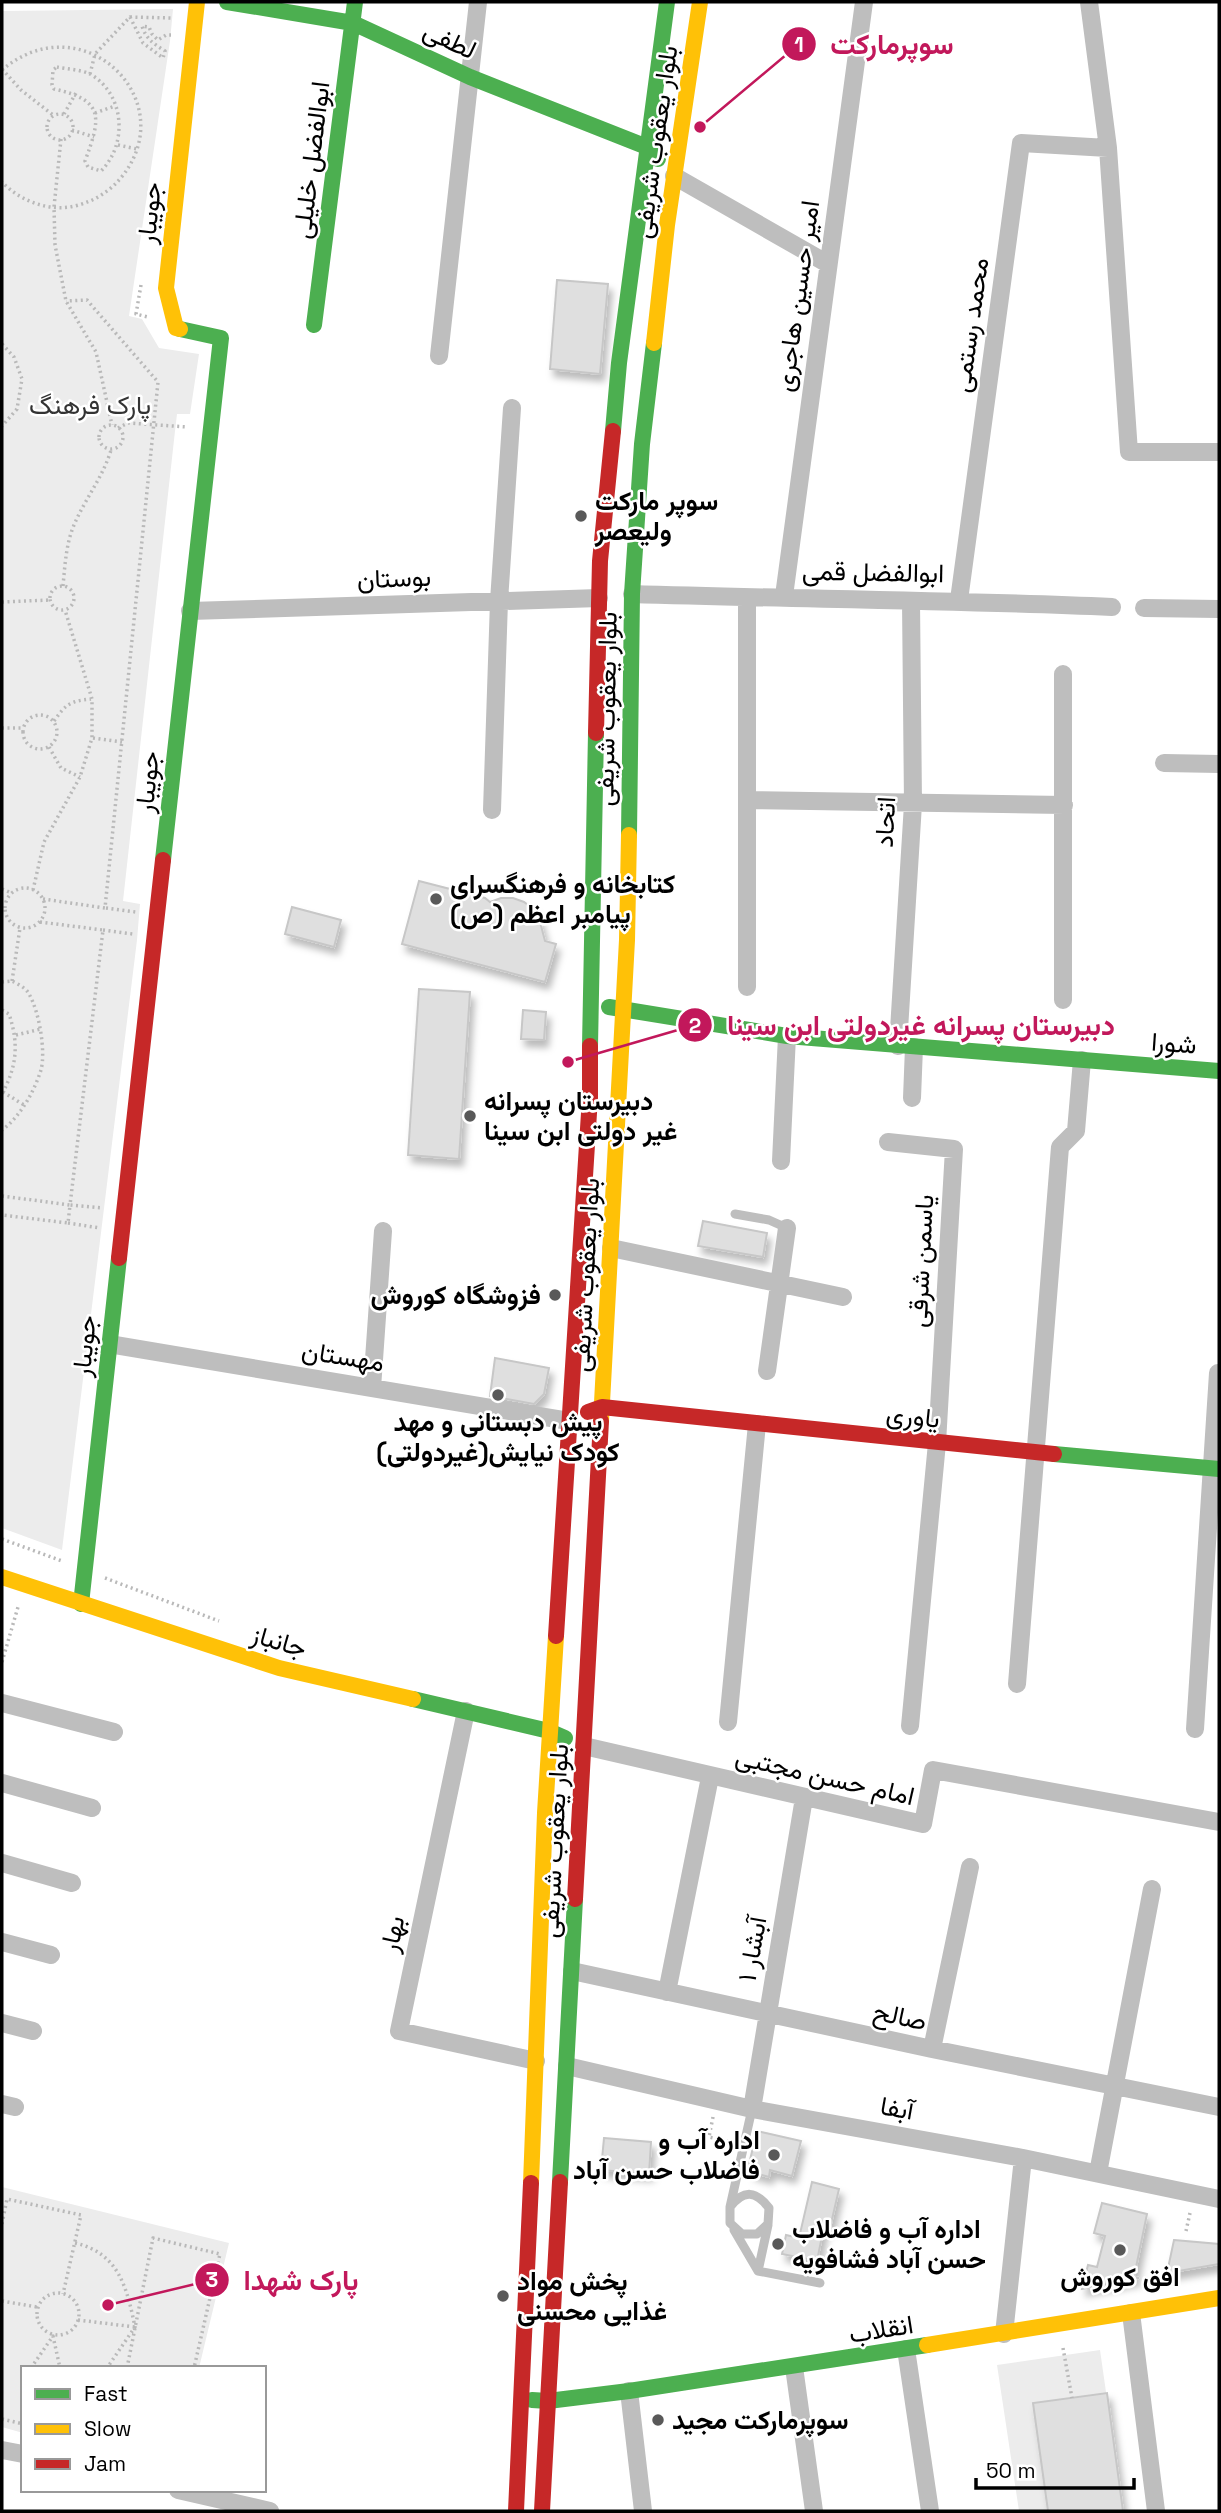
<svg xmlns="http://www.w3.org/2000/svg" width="1221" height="2513" font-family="'Space Grotesk',Vazirmatn,sans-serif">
<defs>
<filter id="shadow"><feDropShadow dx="4" dy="7" stdDeviation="3.5" flood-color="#0004"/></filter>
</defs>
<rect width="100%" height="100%" fill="#fff"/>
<path fill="#ececec" d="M173,9L170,41L129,316L142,319L159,348L199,354L190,414H177L175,431L123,901L140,904L137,940L62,1550L2,1528V11Z
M2,2187L229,2243L199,2368H23V2433L2,2427Z
M1100,2350L1123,2511H1019L997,2365Z"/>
<path fill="#dfdfdf" stroke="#c7c7c7" stroke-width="2" filter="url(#shadow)" d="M557,280L608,284L600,374L550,369Z
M419,881L485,898L490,902L501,898H513L524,902L533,909L539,918L545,941L556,944L545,982L402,944Z
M292,907L341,920L334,947L285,934Z
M419,989L470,992L459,1159L408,1155Z
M523,1010L546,1012L544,1040L521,1039Z
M703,1221L767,1233L763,1257L698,1246Z
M495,1358L549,1368L544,1394L534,1404L490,1396Z
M757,2131L801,2141L792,2176L770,2170L769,2177L751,2172L753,2164H749Z
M604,2138L651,2142L649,2174L601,2170Z
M812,2182L839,2189L830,2228L824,2226L817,2261L782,2254L786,2235L799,2238Z
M1102,2203L1147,2214L1134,2277L1139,2278L1082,2289L1088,2265L1097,2267L1105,2236L1094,2233Z
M1174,2240L1219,2244V2264L1167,2273Z
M1107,2393L1123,2511H1048L1033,2403Z"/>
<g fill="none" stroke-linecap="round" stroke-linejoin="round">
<path stroke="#b9b9b9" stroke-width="3.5" stroke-dasharray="2 3.5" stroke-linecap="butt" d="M130,17L143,43L163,58L165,51C154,44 146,39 142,26L149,27L152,34L158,40L166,35H171
M57,67C67,69 82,70 90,74C125,94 128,144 101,171L88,167L85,161C101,118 105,100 54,89L52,85L53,70Z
M2,69L21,90L53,115
M2,70C81,3 181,97 124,174C111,191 95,201 75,206C49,212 20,201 2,182
M90,74L95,54L130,17L172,18
M95,113L115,106
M64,114L76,93
M47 127a13 13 0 1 1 26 0a13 13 0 1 1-26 0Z
M72,130L94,137
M61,139L54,207L55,245L66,301L96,352L112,425
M118,145L137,149
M141,285L136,314L148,317
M2,344L14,357L22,379L17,409L2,426
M99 437a12 12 0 1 1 24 0a12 12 0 1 1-24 0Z
M118,428L128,423L188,427
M50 598a12 12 0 1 1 24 0a12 12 0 1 1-24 0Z
M63,586C65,565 66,544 74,525C85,499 103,477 111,450
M2,602L50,600
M23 732a17 17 0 1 1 34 0a17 17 0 1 1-34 0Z
M54,721C66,704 70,701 91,699
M2,728H23
M93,738L122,742
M49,747L61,768L80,777
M5 908a20 20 0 1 1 40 0a20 20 0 1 1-40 0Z
M2,889L12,893
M33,890L44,842L80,777L92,738V699L65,610
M43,899L105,908L158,382L87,300L66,301
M106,908L136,912
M40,922L103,930L70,1205L103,1208
M103,930L133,934
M12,981L20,928
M2,982L12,981C18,984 26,988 29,994C39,1011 46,1051 41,1070C34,1092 20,1117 2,1130
M2,1010L9,1014C19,1044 17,1066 2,1094
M16,1035L41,1029
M3,1092L24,1105
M2,1196L70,1205L68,1223L2,1215
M68,1223L100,1228
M2,1539L62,1561
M105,1578L219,1621
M2,1662L18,1607
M713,2117L709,2137L730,2142
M2,2224L7,2199L81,2215L63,2294
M1186,2231L1190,2213
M75,2243C119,2253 127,2288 135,2327L107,2368
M37 2314a21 21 0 1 1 42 0a21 21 0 1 1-42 0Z
M2,2301L37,2307
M78,2320L135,2327
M1063,2348L1072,2398
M31,2368L53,2336L60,2368
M127,2368L153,2238L220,2254L194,2368
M2,2419L23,2424"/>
<path stroke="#bebebe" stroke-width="9" d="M735,1214L769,1220L787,1228
M730,2207C744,2189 756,2191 769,2208L768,2224L757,2234H742L730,2223V2207L752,2109
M734,2230L758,2271
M758,2271L820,2283
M758,2271L768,2225"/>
<path stroke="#bebebe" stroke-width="18" d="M1089,2L1108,148L1129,452H1219
M674,176L828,264
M439,356L478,2
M632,594C792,599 952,600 1112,607
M784,596L864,2
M747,598V987
M959,600L1021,143L1108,148
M1144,608L1219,609
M190,611L599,598
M1063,674V1000
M1164,763L1219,764
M748,800L1064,805
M492,810L499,601L512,408
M898,1046L913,804L911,601
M912,1098L914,1047
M888,1142L954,1149L937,1443L910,1726
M781,1161L787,1036
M611,1248L843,1297
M109,1344L569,1421
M767,1371L787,1228
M372,1388L383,1231
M1017,1684L1060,1147L1076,1131L1082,1060
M2,1703L114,1732
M466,1711L399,2031L536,2061
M728,1722L757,1424
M1195,1729L1218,1373
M584,1746L923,1824L933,1770L1219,1822
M2,1783L92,1808
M2,1863L72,1883
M2,1942L51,1955
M572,1971L932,2049L1219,2107
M667,1992L710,1777
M2,2023L33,2031
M932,2049L970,1867
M567,2066L752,2109L1023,2158L1219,2199
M2,2104L15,2107
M752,2109L804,1798
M1098,2173L1152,1889
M1131,2313L1156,2511
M1004,2334L1023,2158
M906,2349L930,2511
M794,2367L814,2511
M629,2391L643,2511
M2,2450L23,2454
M178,2490L270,2511"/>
<path stroke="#4caf50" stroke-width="16" d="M227,2L353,23L470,77L647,147L658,159
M314,325L355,2
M613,431L619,363L667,2
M629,835L632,594L642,444L654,343
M163,860L221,338L180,329
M609,1007L787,1036L1219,1071
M590,1046L596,733
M1054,1454L1219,1469
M81,1604L119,1258
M413,1699L549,1731L565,1738
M560,2182L575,1899
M532,2400L548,2401L629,2391L927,2345"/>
<path stroke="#ffc107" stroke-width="16" d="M180,329L176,328L166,288L197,2
M654,343L667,225L700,2
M601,1421L627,940L629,835
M2,1577L279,1668L413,1699
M531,2183L545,1813L556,1636
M927,2345L1219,2298"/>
<path stroke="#c62828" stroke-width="16" d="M596,733L600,561L613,431
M119,1258L163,860
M588,1412L602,1407L1054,1454
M556,1636L590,1097V1046
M575,1899L601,1421
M516,2511L531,2183
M542,2511L560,2182"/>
</g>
<g fill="#595959" stroke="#fff" stroke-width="2.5">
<circle cx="581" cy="516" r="7"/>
<circle cx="436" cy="899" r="7"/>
<circle cx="470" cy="1116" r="7"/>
<circle cx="555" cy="1295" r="7"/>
<circle cx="498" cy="1395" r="7"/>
<circle cx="774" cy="2155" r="7"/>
<circle cx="778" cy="2244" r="7"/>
<circle cx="1120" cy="2250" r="7"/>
<circle cx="503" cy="2296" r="7"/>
<circle cx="658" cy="2420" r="7"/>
</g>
<g text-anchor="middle" stroke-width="5" stroke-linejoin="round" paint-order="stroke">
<g font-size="26" fill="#000" stroke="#fff">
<text transform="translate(450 40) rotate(25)" y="9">لطفی</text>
<text transform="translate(655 142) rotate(-82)" y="9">بلوار یعقوب شریفی</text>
<text transform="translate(311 160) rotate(-83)" y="9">ابوالفضل خلیلی</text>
<text transform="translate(149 213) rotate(-84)" y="9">جویبار</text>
<text transform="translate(797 296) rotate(-82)" y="9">امیر حسین هاجری</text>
<text transform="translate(970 325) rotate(-82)" y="9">محمد رستمی</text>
<text transform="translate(873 572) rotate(1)" y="9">ابوالفضل قمی</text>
<text transform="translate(394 578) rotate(-2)" y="9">بوستان</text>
<text transform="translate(606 709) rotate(-89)" y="9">بلوار یعقوب شریفی</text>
<text transform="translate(147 782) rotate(-84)" y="9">جویبار</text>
<text transform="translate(885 822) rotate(-87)" y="9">اتحاد</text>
<text transform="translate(1174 1043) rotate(4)" y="9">شورا</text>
<text transform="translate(921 1261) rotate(-87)" y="9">یاسمن شرقی</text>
<text transform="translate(585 1275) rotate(-87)" y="9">بلوار یعقوب شریفی</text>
<text transform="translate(84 1346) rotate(-84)" y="9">جویبار</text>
<text transform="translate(343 1356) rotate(9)" y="9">مهستان</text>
<text transform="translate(913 1416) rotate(6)" y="9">یاوری</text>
<text transform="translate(279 1641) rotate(16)" y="9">جانباز</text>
<text transform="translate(825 1776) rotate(13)" y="9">امام حسن مجتبی</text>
<text transform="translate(554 1841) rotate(-87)" y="9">بلوار یعقوب شریفی</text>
<text transform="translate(392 1934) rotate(-78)" y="9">بهار</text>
<text transform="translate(752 1949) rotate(-80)" y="9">آبشار ۱</text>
<text transform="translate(900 2016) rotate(12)" y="9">صالح</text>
<text transform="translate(897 2108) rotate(10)" y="9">آبفا</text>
<text transform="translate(881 2329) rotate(-9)" y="9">انقلاب</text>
</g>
<g font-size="26" fill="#333" stroke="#fff">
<text x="90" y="414">پارک فرهنگ</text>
</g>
<g font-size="26" font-weight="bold" fill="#000" stroke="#fff" text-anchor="start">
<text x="595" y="510">سوپر مارکت<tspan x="595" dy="30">ولیعصر</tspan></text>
<text x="450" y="893">کتابخانه و فرهنگسرای<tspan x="450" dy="30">پیامبر اعظم (ص)</tspan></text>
<text x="484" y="1110">دبیرستان پسرانه<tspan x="484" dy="30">غیر دولتی ابن سینا</tspan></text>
<text x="541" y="1304" text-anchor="end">فزوشگاه کوروش</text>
<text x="498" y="1431" text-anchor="middle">پیش دبستانی و مهد<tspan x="498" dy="30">کودک نیایش(غیردولتی)</tspan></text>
<text x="760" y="2149" text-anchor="end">اداره آب و<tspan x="760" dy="30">فاضلاب حسن آباد</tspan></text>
<text x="792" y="2238">اداره آب و فاضلاب<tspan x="792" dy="30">حسن آباد فشافویه</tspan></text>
<text x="1120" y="2286" text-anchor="middle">افق کوروش</text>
<text x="517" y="2290">پخش مواد<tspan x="517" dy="30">غذایی محسنی</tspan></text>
<text x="672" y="2429">سوپرمارکت مجید</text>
</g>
</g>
<path fill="none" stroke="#c2185b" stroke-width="2.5" d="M700 127L799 44M568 1062L695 1025M108 2305L212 2280"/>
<g fill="#c2185b" stroke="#fff" stroke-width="2.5">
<circle cx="700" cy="127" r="7"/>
<circle cx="568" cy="1062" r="7"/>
<circle cx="108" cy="2305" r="7"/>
<circle cx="799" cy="44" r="18"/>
<circle cx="695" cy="1025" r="18"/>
<circle cx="212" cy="2280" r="18"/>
</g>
<g font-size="21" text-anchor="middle" font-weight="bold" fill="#fff">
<text x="799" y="52">1</text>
<text x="695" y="1033">2</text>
<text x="212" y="2287">3</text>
</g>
<g font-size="28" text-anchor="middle" font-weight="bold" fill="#c2185b" stroke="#fff" stroke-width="5" stroke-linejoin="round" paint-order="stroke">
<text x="892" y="54">سوپرمارکت</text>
<text x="921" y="1035">دبیرستان پسرانه غیردولتی ابن سینا</text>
<text x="301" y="2290">پارک شهدا</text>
</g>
<rect width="1221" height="2513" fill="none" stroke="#000000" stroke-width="7"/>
<rect x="21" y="2366" width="245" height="126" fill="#ffffff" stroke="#999999" stroke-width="2"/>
<rect x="35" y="2389" width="35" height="10" fill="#4caf50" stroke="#999999" stroke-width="2"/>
<text x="84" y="2401" font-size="21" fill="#000000">Fast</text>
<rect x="35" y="2424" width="35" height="10" fill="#ffc107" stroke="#999999" stroke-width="2"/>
<text x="84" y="2436" font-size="21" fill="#000000">Slow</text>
<rect x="35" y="2459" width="35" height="10" fill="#c62828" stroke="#999999" stroke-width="2"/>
<text x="84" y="2471" font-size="21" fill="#000000">Jam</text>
<path d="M976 2478v10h158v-10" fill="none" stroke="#000000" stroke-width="3.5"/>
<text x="986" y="2478" font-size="21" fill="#000000" stroke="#ffffff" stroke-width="5" paint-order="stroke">50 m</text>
</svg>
